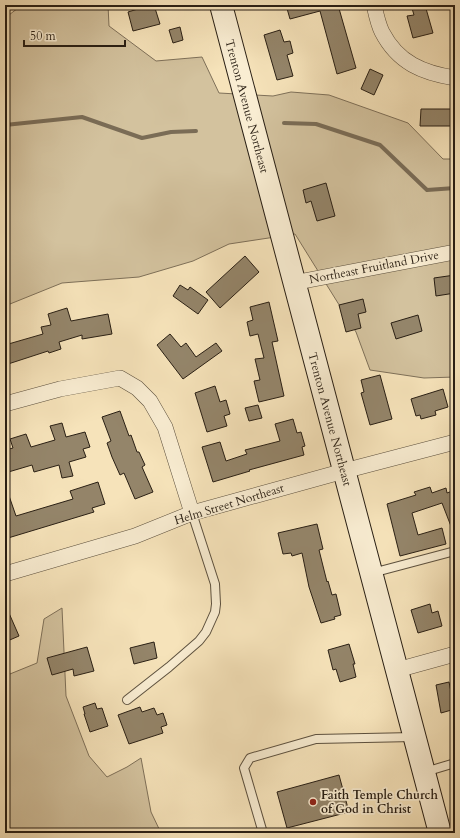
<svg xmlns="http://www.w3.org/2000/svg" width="460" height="838" font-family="Cardo,serif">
<rect width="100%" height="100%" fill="#f6e3ba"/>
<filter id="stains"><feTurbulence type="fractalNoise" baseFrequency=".005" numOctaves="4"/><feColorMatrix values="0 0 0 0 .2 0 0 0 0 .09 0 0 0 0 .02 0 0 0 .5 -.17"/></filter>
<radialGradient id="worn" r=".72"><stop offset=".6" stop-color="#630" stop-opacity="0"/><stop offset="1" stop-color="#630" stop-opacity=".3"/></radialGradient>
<path fill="#d3c29e" stroke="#7e7059" d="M22,5H108L109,26L156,61L202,57L219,93L273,96L291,92L329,95L408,123L443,159H455V377L424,378L370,370L356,332L295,234L229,244L193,261L139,277L62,283L5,306V18Z
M62,608L66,696L89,756L107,777L127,767L141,758L151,812L161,833H5V676L37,663L44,619Z"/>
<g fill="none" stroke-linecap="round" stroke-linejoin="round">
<path stroke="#7a6c56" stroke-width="4" d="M284,123L316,124L380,145L427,190L455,188
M5,125L82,117L142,138L171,132L196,131"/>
</g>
<path fill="#94856a" stroke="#291f14" d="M151,5H154L160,24L133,31L128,12Z
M286,5H338L356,68L337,74L320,11L290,19Z
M411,5H425L433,33L413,38L407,16L414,15Z
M180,27L183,40L173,43L169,30Z
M280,30L284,42L290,41L293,53L287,55L293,76L277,80L264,35Z
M370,69L383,75L374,95L361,89Z
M421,109H455V126H420Z
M326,183L335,216L317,221L311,201L306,203L303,190Z
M245,256L259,272L220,308L206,292Z
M455,275V293L436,296L434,278Z
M180,285L188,290L190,287L208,300L198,314L173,296Z
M363,299L366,312L358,314L361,328L346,332L339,305Z
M269,302L278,341L272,342L284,396L259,402L254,381L260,380L255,359L264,358L258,334L250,336L247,322L253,320L250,307Z
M67,308L71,321L108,314L112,334L82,339V335L59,342L61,349L49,353L48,351L5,365V345L43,334L41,327L51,325L48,314Z
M418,315L422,331L396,339L391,323Z
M170,334L181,347L186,343L196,357L216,343L222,351L183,379L157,345Z
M380,375L392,419L370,425L361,393L364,392L361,380Z
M215,386L220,402L226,400L230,414L224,416L227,426L207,432L195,393Z
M443,389L448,407L435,411L436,415L421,419L420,415L416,416L411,399Z
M258,405L262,418L249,421L245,408Z
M120,411L129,436L131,435L137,452H139L145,465L142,467L153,492L135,499L124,473L120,475L112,457L107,443L111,441L102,417Z
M293,419L297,433L301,432L305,446L302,447L304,455L249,470L250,471L213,482L202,447L220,442L226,461L247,454L245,450L280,441L275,424Z
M62,423L66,437L85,432L90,447L83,449L86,457L69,462L73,476L62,478L59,465L34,472L32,465L5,473V450L13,448L10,439L26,434L31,447L55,440L50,426Z
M98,482L105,504L92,508L94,512L8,538L5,530V491L7,490L16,516L73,499L70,491Z
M430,487L432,493L446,488L447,493L455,490V534H454L442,503L412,513L418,535L442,528L446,544L400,556L387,504L416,495L414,492Z
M317,524L323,549L319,550L327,582L328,581L332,595L336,594L341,615L334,617L335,619L321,623L309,587L302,553L292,556L291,553L283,554L278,533Z
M5,604L19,636L5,642Z
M430,604L432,613L438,611L442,626L418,633L411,610Z
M154,642L157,658L134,664L130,648Z
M349,644L355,664H353L356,677L340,682L336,669L333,670L328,650Z
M87,647L94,671L74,676L73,669L52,675L47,658Z
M449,682L452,697H455V709L441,713L436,685Z
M95,703L97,709L102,708L108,726L90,732L84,714H85L83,707Z
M140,707L142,712L154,708L157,715L163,713L167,725L161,727L163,733L129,744L118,715Z
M339,775L349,812L287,828L277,792Z"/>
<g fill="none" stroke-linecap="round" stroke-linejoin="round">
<defs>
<path id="service" d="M372,573L455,551
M127,700L169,667L199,641L206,632L215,612L216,604L215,584L192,513
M425,772L455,763
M263,833L244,768L250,758L316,739L414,737"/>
<path id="minor" d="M374,5C376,14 378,24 382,32C398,63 423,73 455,78
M293,283L455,252
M5,404L60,389L120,378L137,388L150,401L165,427L192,513
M5,574L135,536L192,513L344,471L455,442
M397,670L455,654"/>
<path id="secondary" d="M221,5L440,833"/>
</defs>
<use href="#service" stroke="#5c503e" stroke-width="10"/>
<use href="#minor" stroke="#5c503e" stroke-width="16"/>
<use href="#secondary" stroke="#291f14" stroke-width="24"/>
<use href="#service" stroke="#f9edd2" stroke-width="8"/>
<use href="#minor" stroke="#f9edd2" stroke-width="15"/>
<use href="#secondary" stroke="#f9edd2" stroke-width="22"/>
</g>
<circle fill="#8f2418" stroke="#f9edd2" stroke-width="1.5" cx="313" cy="802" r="4"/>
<g text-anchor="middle" stroke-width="3.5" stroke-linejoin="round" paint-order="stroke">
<g font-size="12" fill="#291f14" stroke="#f9edd2">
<text transform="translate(247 106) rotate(75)" y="4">Trenton Avenue Northeast</text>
<text transform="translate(374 267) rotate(-11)" y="4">Northeast Fruitland Drive</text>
<text transform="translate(330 419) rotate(75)" y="4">Trenton Avenue Northeast</text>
<text transform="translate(229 504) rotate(-17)" y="4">Helm Street Northeast</text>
</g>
<g font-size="12" font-weight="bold" fill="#291f14" stroke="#f9edd2" text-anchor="start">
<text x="321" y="799">Faith Temple Church<tspan x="321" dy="14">of God in Christ</tspan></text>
</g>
</g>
<rect width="460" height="838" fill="none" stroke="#f6e3ba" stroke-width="20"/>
<rect x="6" y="6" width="448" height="826" fill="none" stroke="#291f14" stroke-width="2"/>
<rect x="10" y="10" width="440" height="818" fill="none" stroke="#291f14"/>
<path d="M24 40v6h101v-6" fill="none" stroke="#291f14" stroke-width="2"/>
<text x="30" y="40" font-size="12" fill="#291f14" stroke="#f9edd2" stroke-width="3" paint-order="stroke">50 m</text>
<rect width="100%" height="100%" filter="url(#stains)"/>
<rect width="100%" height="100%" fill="url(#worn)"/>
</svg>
